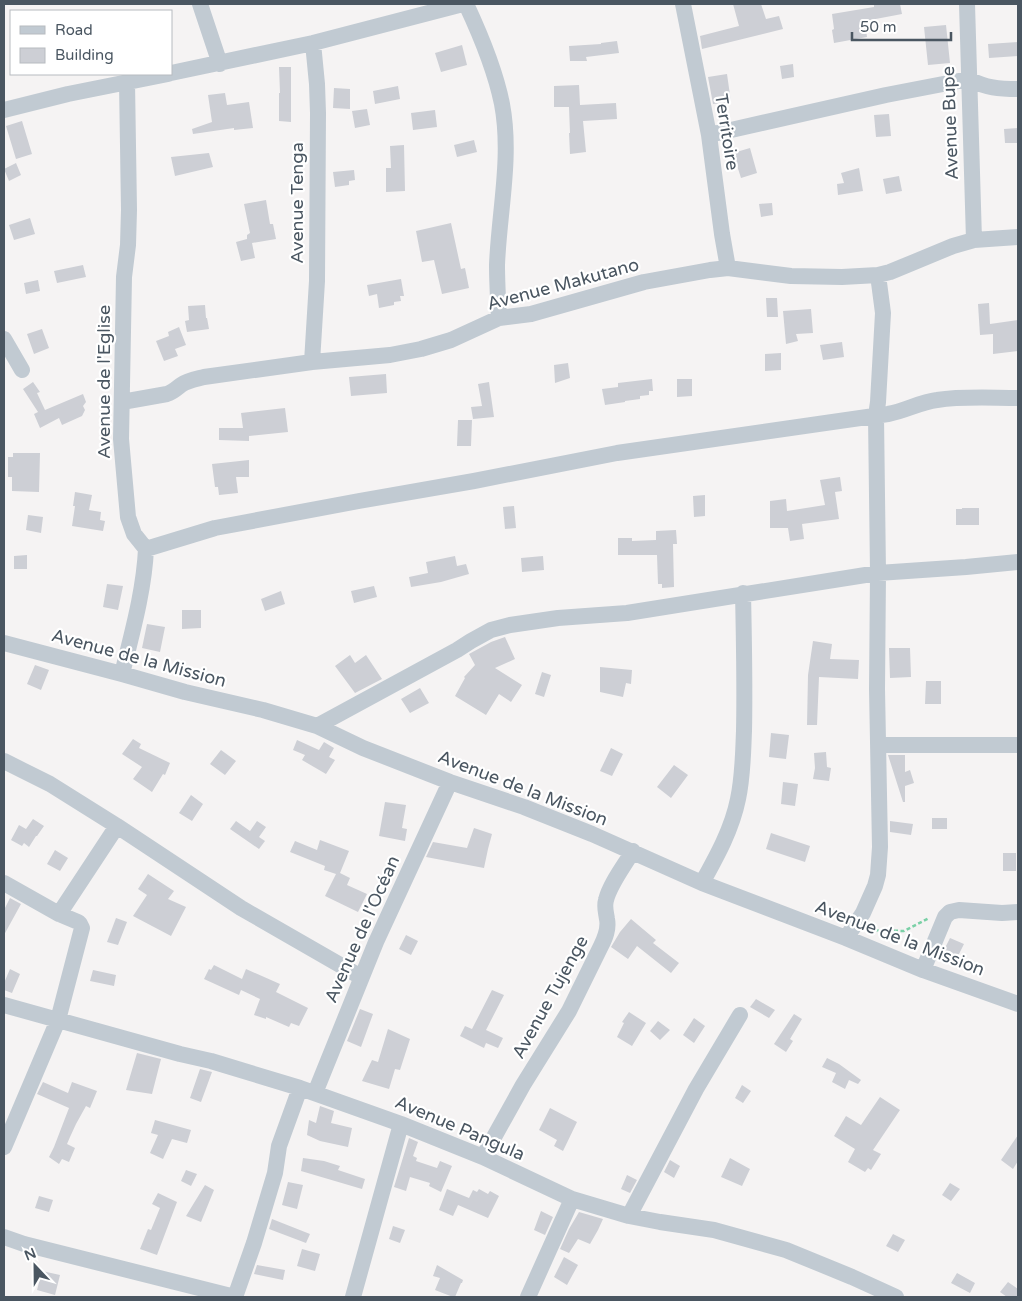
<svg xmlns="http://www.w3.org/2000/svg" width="1022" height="1301" font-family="'Varela Round',sans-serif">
<rect width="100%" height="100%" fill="#f5f3f3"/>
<path fill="#cdcfd5" d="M733,4H761L766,19L779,16L783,29L702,49L700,36L739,26Z
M874,4H900L902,14L865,21L867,37L834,43L832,30L834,29L832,14L874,7Z
M946,25L950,63L928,65L924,27Z
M617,41L619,53L586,57L587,61H570L569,46L601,44V43Z
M1018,42V56L989,58L988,44Z
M462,45L467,65L441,72L435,53Z
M793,64L794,77L782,79L780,66Z
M279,67H291V122L279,121V93H280Z
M727,74L731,102L713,104L708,77Z
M579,85L580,105L616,103L617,119L583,121L586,152L570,154L569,133H570L569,107H554V86Z
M398,86L400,99L375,104L373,91Z
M334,88L350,89V109L333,108Z
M225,93L227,105L249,102L253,128L234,130V128L193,134L192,129L212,122L208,95Z
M367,109L370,125L355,128L352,111Z
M435,110L437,127L413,130L411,113Z
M889,114L891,136L876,137L874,115Z
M22,121L32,154L16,159L6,126Z
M1018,128V143H1005L1004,129Z
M474,140L477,152L457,157L454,145Z
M404,145L405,191L386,192V168H391L390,146Z
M750,148L757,173L741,178L733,153Z
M209,153L213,167L175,176L171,157Z
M16,163L21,175L9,181L4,169Z
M859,168L863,191L838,195L837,184L844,183L841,173Z
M354,170L355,180L349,181V185L335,187L333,172Z
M899,176L902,191L886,194L883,179Z
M266,200L270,224H273L276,239L252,243L255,258L241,261L236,242L247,239V235L250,233L244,204Z
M772,203L773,215L761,217L759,204Z
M30,218L35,234L14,240L9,225Z
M451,223L461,269L465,268L469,288L442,294L434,260L422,262L416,231Z
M83,265L86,277L57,283L54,271Z
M401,279L404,296H400L401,301L394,302V305L379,308L377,294L369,296L367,285Z
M38,280L40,291L26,294L24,283Z
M766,298H777L778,317H767Z
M989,303L990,324L1018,320V351L993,354V334L980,335L978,304Z
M205,305L206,318H207L209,329L187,332L185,321L189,320L188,306Z
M811,309L813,333L796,334L798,341L786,344L783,311Z
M179,327L186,345L175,349L178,356L164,361L156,341L169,336L168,332Z
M42,329L49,348L34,354L27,334Z
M842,342L844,357L823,360L820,345Z
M781,353V370L765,371V354Z
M568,363L570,378L555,383L554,365Z
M386,374L387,393L351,396L349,377Z
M652,379L653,391H649V395L640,396V399L625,401V402L605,405L602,389L618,387V383Z
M677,379H692V396L677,397Z
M33,382L40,392L37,393L45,410L83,394L86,402L83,406L85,410L82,416L62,425L59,418L40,428L34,414L38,412L23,389Z
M489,382L494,417L473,419L471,407L482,406L478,384Z
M285,408L288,432L249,436V441L219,440V428H243L241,413Z
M458,420H472L471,446H457Z
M13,453H40L39,492L12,491V477H8V457H13Z
M249,460V477H236L238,493L219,495L218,487H215L212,464Z
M840,477L842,491L835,492L839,519L802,524L804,539L790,541L788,528H770V501L786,499L787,511L825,505L820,480Z
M75,492L92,495L89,510L101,512L100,520L105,521L103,531L72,526L75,506H73Z
M705,495V516L694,517L693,496Z
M514,506L516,528L505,529L503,507Z
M962,508H979V525H956V509H962Z
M28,515L43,517L41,533L26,530Z
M676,530L677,544H673L674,587L662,588V584H658L657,555H618V538H632V541L656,540V531Z
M27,555V569H14V556Z
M455,556L457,566L466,564L469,574L441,582L411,587L409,577L428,573L426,562Z
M543,556L544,570L522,572L521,558Z
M107,584L123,586L118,610L103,607Z
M374,586L377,597L354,603L351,591Z
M281,591L285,604L265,611L261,599Z
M182,610H201V628L182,629Z
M147,624L165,627L160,652L142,648Z
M505,637L515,659L495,668L522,685L511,702L499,694L486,715L455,696L465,678L464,677L475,665L469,654L491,642Z
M813,641L832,644L830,659L859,660L858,679L819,677L817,725H807L808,675Z
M889,648H910L911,677L890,678Z
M350,655L355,663L366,655L382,679L355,693L335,666Z
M35,665L49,670L41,690L27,684Z
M600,667L632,670L631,684L626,683L623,697L600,692Z
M542,672L551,675L544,697L535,694Z
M926,681H941V704H925Z
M420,688L429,703L410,713L401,699Z
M771,733L789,735L786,759L769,757Z
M133,739L141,744L139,748L170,763L165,775L163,774L152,792L133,779L142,767L122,754Z
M297,740L319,750L324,742L334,748L329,757L335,760L326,774L302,760L305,755L293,750Z
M611,748L623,754L612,776L600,771Z
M221,750L236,761L225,775L210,764Z
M826,752L827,767L831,768L829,781L813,779L815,768L814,753Z
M888,755H905V772L910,770L914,783L905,786V802H903Z
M674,765L688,775L671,798L657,787Z
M783,782L798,784L795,806L781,804Z
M191,795L203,804L192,821L179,813Z
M385,802L406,805L402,828L407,829L405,841L379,836Z
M932,818H947V829H932Z
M33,819L44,826L37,836H36L29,847L24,843L22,846L11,840L19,825L26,829Z
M236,821L250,831L257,821L266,827L259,837L265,841L259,849L230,829Z
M890,821L913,824L911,835L890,832Z
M474,828L492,834L488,849L484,868L426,857L433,842L467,848Z
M771,833L810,846L805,862L766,849Z
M320,840L349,851L340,873L350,878L347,885L367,894L358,912L325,896L336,874L324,870L325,866L290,852L295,841L317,850Z
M55,850L68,858L60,871L47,864Z
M1003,853H1016V871H1003Z
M148,874L174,891L168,899L186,907L171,936L133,916L147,895L138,889Z
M10,898L21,904L4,935V910Z
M116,918L127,922L118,945L107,942Z
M631,919L656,940L653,943L679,963L671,973L637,946L628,959L611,947L620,932Z
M406,935L418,941L411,955L399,949Z
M950,938L964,944L958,956L944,950Z
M214,965L242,979L246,969L280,984L276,992L308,1008L299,1026L291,1023L289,1027L266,1017V1019L254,1015L260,999L241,990L239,995L204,979L209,969L211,970Z
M10,969L20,974L12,993L4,990V983Z
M93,970L116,975L114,986L90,981Z
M492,990L504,995L486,1030L503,1038L498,1048L486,1043L484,1048L460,1036L465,1026L472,1029Z
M756,999L775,1010L769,1018L750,1007Z
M360,1009L373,1014L361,1047L347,1041Z
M629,1012L646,1023L632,1046L617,1037L624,1023L622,1022Z
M794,1014L802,1019L790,1039L793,1041L786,1052L774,1044Z
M694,1018L705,1026L694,1043L683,1035Z
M658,1021L670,1030L660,1040L650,1031Z
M388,1029L410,1039L400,1070L395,1069L389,1089L362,1081L372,1060L378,1062Z
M137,1053L161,1059L152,1094L126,1090Z
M827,1058L839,1064L861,1080L858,1084L849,1080L845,1089L832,1082L836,1073L822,1067Z
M200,1069L212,1072L201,1102L190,1098Z
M43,1082L68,1093L72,1082L97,1091L90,1108L86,1106L76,1124L70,1137L67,1144L75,1148L69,1162L62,1159L59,1164L49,1157L54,1147L69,1108L37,1094Z
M742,1085L751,1091L743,1103L735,1098Z
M880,1097L900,1110L873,1150L881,1154L871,1170L868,1168L865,1172L848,1162L855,1149L834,1136L846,1116L861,1125Z
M320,1106L334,1111L331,1123L352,1128L348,1147L320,1141L307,1135L309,1120L316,1123Z
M550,1108L577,1122L563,1151L554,1146L557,1140L539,1130Z
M155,1120L191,1130L187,1143L172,1139L163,1159L150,1153L158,1135L151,1133Z
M1018,1135V1161L1013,1169L1001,1160Z
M409,1138L418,1142L413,1156L417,1158L416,1161L437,1168L440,1161L452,1166L441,1192L429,1186L430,1183L410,1177L406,1191L394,1187Z
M303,1158L324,1161L340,1166L338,1170L365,1179L362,1189L301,1171Z
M730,1158L750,1169L742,1186L721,1177Z
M670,1160L680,1166L674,1178L664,1172Z
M186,1170L197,1174L191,1186L181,1181Z
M627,1175L637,1180L630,1193L621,1189Z
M288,1182L303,1185L297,1209L282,1205Z
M950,1183L960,1189L951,1201L942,1195Z
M205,1185L214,1190L201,1222L186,1216Z
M447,1189L469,1198L473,1190L477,1192L479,1189L488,1194L490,1191L499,1196L488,1218L458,1205L453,1216L439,1210Z
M158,1193L177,1202L157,1255L140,1249L148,1229L151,1230L160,1208L152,1204Z
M39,1196L53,1200L49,1212L35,1208Z
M541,1211L553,1217L545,1235L534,1230Z
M579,1212L603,1219L598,1230L590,1244L578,1239L569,1253L560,1249L569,1229Z
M272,1219L310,1234L306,1243L269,1229Z
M393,1226L405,1230L400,1243L389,1239Z
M893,1234L905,1240L898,1252L886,1246Z
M302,1249L320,1254L315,1271L297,1266Z
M564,1257L578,1265L567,1285L554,1277Z
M257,1265L285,1270L283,1280L254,1274Z
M437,1265L463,1280L462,1283H461L455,1297H453L435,1290L440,1278L433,1276Z
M42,1271L60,1275L55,1295L37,1290Z
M957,1273L975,1283L970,1293L951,1283Z
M1008,1282L1018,1289V1297H1007L1000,1292Z"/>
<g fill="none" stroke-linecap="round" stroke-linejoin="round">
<path stroke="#7ad0a6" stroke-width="2.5" stroke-dasharray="4 2.5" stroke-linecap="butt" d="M868,930L904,931L929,918"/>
<path stroke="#c1cad2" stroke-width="16" d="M200,4L220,64
M466,4C481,36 495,69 502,104C512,157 499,212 497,265C497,282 498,300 499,318
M683,4L709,135L722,234L728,268
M967,4L974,240
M171,73L313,43L463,4
M4,110L68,94L168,74
M709,135L886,95L969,79C986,88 999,89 1018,89
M4,339L22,370
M312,362L317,281L318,113L317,84L313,43
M122,402L167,394C173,392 176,389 181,385C188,380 196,379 204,377L312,362L390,355L421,349L451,340L499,318L531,314L644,282L710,270L728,268L791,276L842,277L878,275L890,272L953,246L974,240L1018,237
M146,549L215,528L359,501L474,481L617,453L888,414C905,411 920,402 937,400C963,396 991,398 1018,398
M4,643L122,674L185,692L263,710L317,726L363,748L450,782L524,807L592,834L702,883L846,938L923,970L1018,1004
M122,674C132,633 144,591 146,549L134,534L128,517L121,439L124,277L128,245L129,210L127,82
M317,726L457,650L471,641L491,630L510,625L558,618L627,613L878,573L966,567L1018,562
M879,745H1018
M4,761L50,784L117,826L241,908L361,977
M4,883L59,914L78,922L80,924L82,928L58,1020L4,1147
M702,883C717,856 732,829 738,799C743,776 743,754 744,731C745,685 744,639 743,593
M59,914L117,826
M846,938L863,913L875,886L878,875L880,847L877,689L878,573L876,416L878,402L883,313L878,275
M923,970L945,917L950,912L959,910L1002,913L1018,912
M4,1005L180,1054L211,1061L300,1088L401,1124L483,1157L572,1199L629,1216L660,1222L714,1230L786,1250L852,1277L896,1297
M315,1093L376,942L450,782
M483,1157L523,1085L569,1011L601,946C605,938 609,929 607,919C606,912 604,907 606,900C610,884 624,866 633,851
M629,1216L696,1089L740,1015
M4,1237L24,1244L235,1297L254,1243L275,1173L279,1146L300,1088
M353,1297L401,1124
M528,1297L572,1199"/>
</g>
<g text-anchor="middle" stroke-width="4.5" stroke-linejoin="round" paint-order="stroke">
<g font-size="18" fill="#4a5661" stroke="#fff">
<text transform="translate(950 123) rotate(-92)" y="6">Avenue Bupe</text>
<text transform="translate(727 132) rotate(81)" y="6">Territoire</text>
<text transform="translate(297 203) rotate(-90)" y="6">Avenue Tenga</text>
<text transform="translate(563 284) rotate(-15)" y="6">Avenue Makutano</text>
<text transform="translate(104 382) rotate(-90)" y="6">Avenue de l'Eglise</text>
<text transform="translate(139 658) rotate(15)" y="6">Avenue de la Mission</text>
<text transform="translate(523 788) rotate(21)" y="6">Avenue de la Mission</text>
<text transform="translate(362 929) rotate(-66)" y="6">Avenue de l'Océan</text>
<text transform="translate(900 938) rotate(21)" y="6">Avenue de la Mission</text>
<text transform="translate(550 997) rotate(-61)" y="6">Avenue Tujenge</text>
<text transform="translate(460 1128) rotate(23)" y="6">Avenue Pangula</text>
</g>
</g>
<rect width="1022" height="1301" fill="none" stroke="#4a5661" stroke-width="10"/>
<rect x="10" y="10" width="162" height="65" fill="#ffffff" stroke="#b7bbc0"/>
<rect x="20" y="26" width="25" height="8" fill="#c1cad2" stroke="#b7bbc0"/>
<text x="55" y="35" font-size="15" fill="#4a5661">Road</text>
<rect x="20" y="48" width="25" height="15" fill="#cdcfd5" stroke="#b7bbc0"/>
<text x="55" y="60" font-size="15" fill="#4a5661">Building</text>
<g transform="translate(35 1266) rotate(338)" stroke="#ffffff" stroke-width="4" paint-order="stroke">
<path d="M0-4L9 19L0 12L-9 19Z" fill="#4a5661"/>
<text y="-8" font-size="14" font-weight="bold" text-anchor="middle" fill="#4a5661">N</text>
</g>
<path d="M852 32v8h99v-8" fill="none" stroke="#4a5661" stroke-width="2.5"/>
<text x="860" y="32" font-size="15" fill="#4a5661" stroke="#ffffff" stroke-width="4" paint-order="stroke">50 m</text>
</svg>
